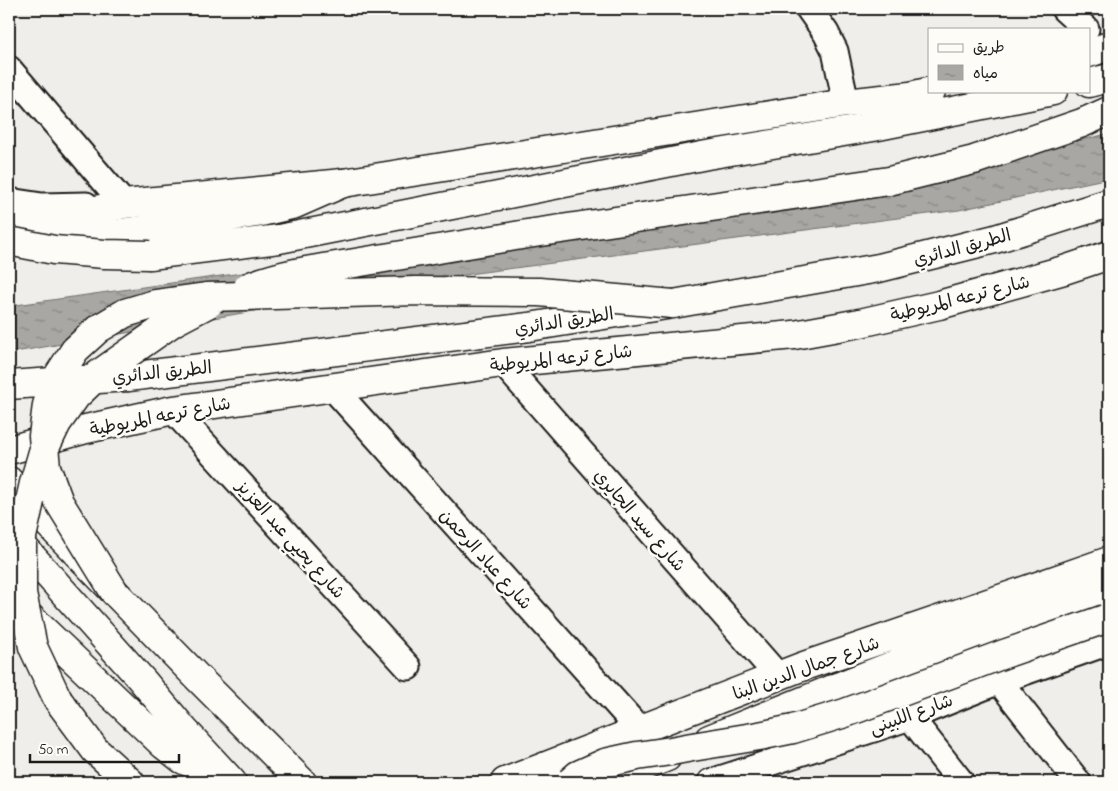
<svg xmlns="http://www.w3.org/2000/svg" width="1118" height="791" font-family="'Indie Flower','Playpen Sans Arabic',sans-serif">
<defs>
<pattern id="water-ripples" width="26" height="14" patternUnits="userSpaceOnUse" patternTransform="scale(1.25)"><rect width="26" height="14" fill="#a8a7a3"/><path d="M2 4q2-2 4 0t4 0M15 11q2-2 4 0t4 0" fill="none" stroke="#888784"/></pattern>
</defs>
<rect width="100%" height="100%" fill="#f0eeea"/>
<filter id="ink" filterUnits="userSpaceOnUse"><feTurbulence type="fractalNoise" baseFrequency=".02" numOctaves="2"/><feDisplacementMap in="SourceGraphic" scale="10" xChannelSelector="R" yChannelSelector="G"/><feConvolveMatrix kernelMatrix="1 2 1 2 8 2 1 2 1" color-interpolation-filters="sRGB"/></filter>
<g filter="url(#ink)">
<path fill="url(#water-ripples)" stroke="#706f6d" d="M1109,133V178L959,210L476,273L9,353V306L926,176L1103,135Z"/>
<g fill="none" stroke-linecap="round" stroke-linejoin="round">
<defs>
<path id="minor" d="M809,9L826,33L835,51L846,103
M1064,9L1086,29
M9,69L124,204
M9,201L42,206L86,205
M503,363L778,676
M333,388L640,730
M173,410L408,667
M999,681L1078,782
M910,717L961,782
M711,782L910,717L999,681L1109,642"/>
<path id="major" d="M1089,53L1109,46
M9,231L28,225L124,204L343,183L846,103L910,96L931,91
M9,450L86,429L173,410L503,363L794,335L860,323L939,305L1064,270L1109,255
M709,739L850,682L953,642L1109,589
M505,782L801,667L1038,586L1109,561
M606,782L667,757"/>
<path id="highway" d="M1089,83L1109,78
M42,244L177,225L256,213L295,204L343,183
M150,255L279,239L707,155L873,127L1053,91
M349,264L527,234L889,181L974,160L1082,123L1109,111
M128,377L529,327L673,304L879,268L995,239L1109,203
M9,481L35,510L198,678L302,782
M9,531L142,680L184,730L232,782
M17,605L164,745L182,759L204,770L222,776
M58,700L95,750L130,782"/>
</defs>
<use href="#minor" stroke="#1c1c1c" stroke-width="29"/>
<use href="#major" stroke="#1c1c1c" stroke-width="31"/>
<use href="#highway" stroke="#1c1c1c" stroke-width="31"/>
<use href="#minor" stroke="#fdfcf7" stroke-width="25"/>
<use href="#major" stroke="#fdfcf7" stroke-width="28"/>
<use href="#highway" stroke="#fdfcf7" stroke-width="28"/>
<defs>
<path id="highway-bridge" d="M9,241L54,250L105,254L150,255
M248,287C280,274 315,269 349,264
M9,385L128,377
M115,593L59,502L46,467L43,436L47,405L58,376L75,350L98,329L125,313L155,304L206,297L416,291L539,292L673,304
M58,700L33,647L22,593V537L34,483L43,452L57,423L76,396L99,374L173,322L209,303
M570,782L578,775L605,763L637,756L671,751L692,747L759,736L793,729L845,713L1004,654L1105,619"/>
</defs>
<use href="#highway-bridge" stroke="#1c1c1c" stroke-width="31" stroke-linecap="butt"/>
<use href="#highway-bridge" stroke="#fdfcf7" stroke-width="28"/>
</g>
</g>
<g text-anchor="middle" stroke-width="5" stroke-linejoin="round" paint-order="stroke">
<g font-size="18" fill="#1c1c1c" stroke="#fdfcf7">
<text transform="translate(962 247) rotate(-15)" y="6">الطريق الدائري</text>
<text transform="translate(960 298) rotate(-14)" y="6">شارع ترعه المريوطية</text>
<text transform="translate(564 321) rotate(-9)" y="6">الطريق الدائري</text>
<text transform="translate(561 358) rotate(-6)" y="6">شارع ترعه المريوطية</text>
<text transform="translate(162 372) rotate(-6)" y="6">الطريق الدائري</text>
<text transform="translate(160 416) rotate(-11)" y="6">شارع ترعه المريوطية</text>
<text transform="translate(640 520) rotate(49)" y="6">شارع سيد الجايري</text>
<text transform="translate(291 539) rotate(48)" y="6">شارع يحيي عبد العزيز</text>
<text transform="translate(486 559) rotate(48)" y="6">شارع عباد الرحمن</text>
<text transform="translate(806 668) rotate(-20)" y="6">شارع جمال الدين البنا</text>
<text transform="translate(911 714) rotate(-20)" y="6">شارع اللبينى</text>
</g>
</g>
<rect width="1118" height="791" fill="none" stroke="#fdfcf7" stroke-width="30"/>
<rect x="15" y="15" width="1088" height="761" fill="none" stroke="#1c1c1c" stroke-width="2" filter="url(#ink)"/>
<rect x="928" y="28" width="162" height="65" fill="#fdfcf7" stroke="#a3a29f"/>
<rect x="938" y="44" width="25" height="8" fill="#fdfcf7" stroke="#a3a29f"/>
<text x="973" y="52" font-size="15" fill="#1c1c1c">طريق</text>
<rect x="938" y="65" width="25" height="15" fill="url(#water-ripples)" stroke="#a3a29f"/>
<text x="973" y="78" font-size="15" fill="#1c1c1c">مياه</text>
<path d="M30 754v8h149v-8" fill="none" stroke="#1c1c1c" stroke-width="2.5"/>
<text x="38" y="754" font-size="15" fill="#1c1c1c" stroke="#fdfcf7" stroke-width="4" paint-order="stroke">50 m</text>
</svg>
